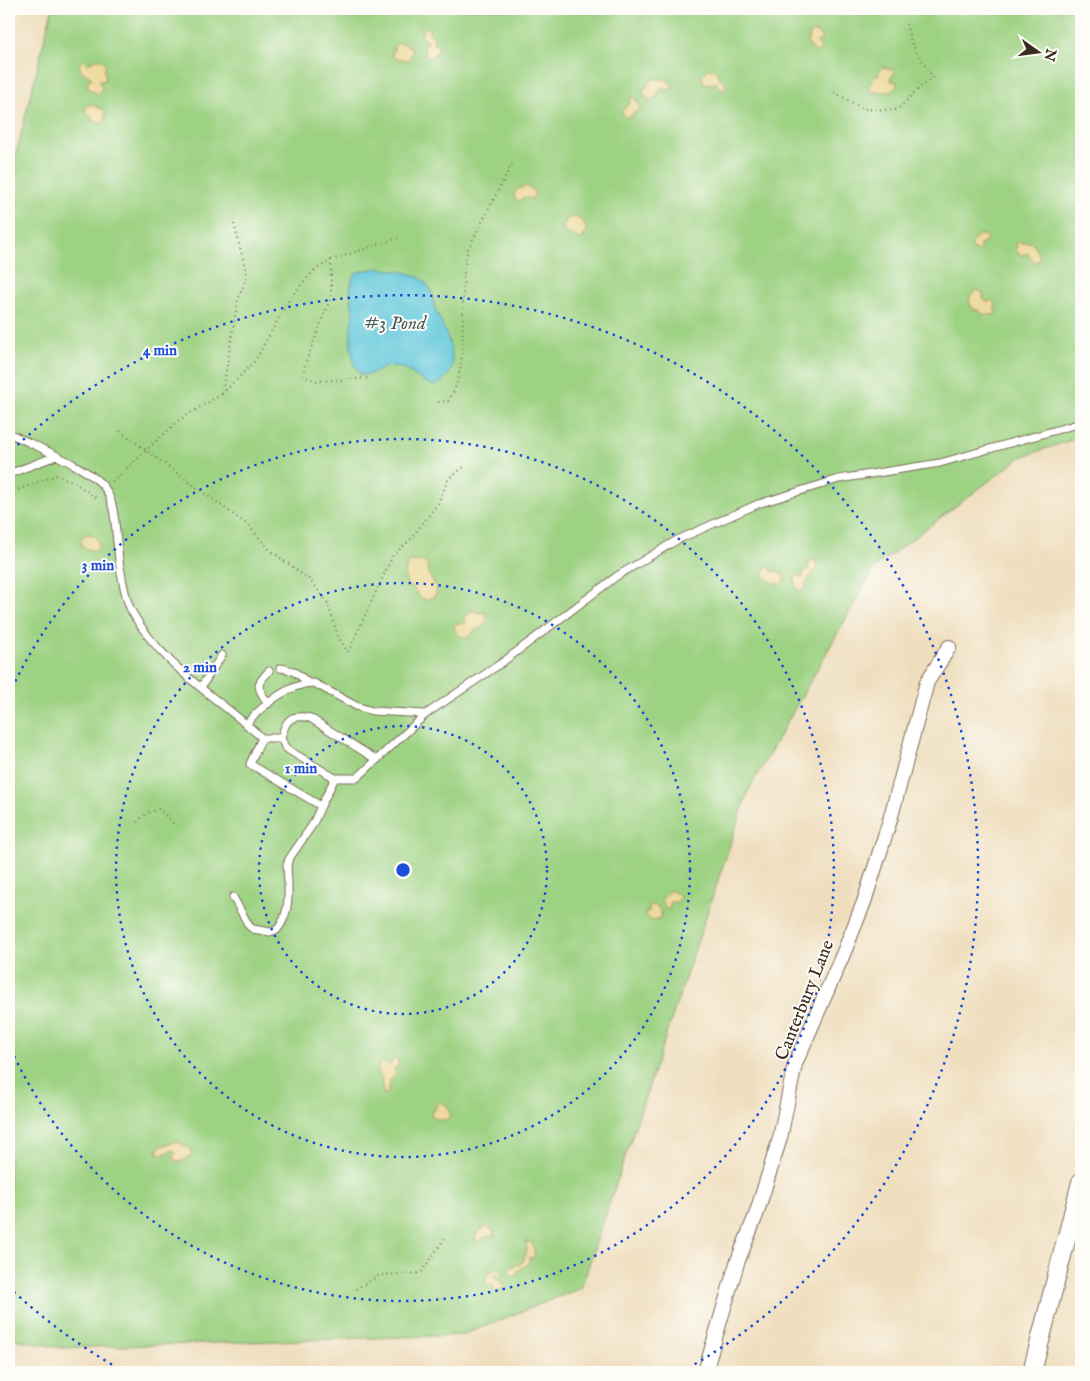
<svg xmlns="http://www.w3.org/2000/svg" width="1090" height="1381" font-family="'IM FELL English',serif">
<rect width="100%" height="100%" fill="#fdfcf7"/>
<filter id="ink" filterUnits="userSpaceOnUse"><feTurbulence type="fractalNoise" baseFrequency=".02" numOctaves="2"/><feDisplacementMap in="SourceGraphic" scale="10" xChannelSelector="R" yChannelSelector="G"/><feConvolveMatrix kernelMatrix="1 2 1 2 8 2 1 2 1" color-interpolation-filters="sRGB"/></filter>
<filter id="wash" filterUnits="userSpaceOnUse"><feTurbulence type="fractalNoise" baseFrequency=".0096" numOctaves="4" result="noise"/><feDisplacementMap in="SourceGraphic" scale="20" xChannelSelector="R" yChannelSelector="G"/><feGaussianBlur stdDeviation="1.12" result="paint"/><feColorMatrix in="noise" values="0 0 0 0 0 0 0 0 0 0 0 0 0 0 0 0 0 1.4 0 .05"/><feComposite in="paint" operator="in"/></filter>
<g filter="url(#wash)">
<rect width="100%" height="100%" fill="#efdebd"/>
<path fill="#9ed283" stroke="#6c7e50" d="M52,9H1081V437L1021,457L875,567L748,791L581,1288L462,1335L61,1348L9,1338V182Z"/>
<path fill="#eeda9e" stroke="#94825e" d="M426,27L429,29L431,35L434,38L433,42L438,46L439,50L429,58C425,55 423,49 423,44H427L426,40L423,39L421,36L422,31Z
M816,32L820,35L822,40L817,42L821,48L817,53L808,45L807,42L811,33Z
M398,43L405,44L407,47L411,46L412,52L411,58L407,60L393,58L392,51L394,50V46Z
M96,59H101L106,64L104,70C106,73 106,78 104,81L99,80L102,88L101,91L97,94L88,88V81L92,78L81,71L79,65L83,60L87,64Z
M883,67L893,70L894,74L890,78L891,81L897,82L896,87L890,92H871C868,87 872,81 875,76L879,75V71Z
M710,68L717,71L718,77L725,81L726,87L725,89L721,90L716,82L709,84L703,82L702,76Z
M653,78L667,80L673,85V88L668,90L661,87L657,97L649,100L643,95V90Z
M631,97L637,100L640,109L633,113L632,116L627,118L623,115L622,111L630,103V98Z
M91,104L102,109L105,111V120L101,123L91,120V115L86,113L85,108Z
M526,186L535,192L534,197L530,199L524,197L519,201L516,200L514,194L516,190Z
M572,217C580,217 587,224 586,232L582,239L577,238L562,229L566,220Z
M978,235H985L987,238L985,243L980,245V250L978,251L973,250L971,244Z
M1019,241L1022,243L1029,242L1033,243L1040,257L1038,261L1034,262L1027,253L1022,255L1017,253L1016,244Z
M978,290L984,294L983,299L988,302L991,300L996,305L994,309L996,312L995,315L982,314L979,310H974L969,302L971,295Z
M86,534C95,534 100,539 98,549L93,551L83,547L80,541Z
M812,559L816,562L817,567L806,584L805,589L799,591L795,586V578L798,575L802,578L804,571L809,569V562Z
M422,561L427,564L428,573L437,589L435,596L427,600L421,598L412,587H409C403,579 404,570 409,562Z
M770,566L772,572L778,571L785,577L783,582L780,585L769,580L763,574L765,569Z
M473,610L478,613L484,612L488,619L481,629L475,630L469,637C461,639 456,634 454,627L458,623L461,624L466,622L465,616Z
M670,890L679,895L680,898L677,902H670V909H666L661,900Z
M653,905H656L661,912V917C656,921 649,921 645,915L646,912H649V907Z
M394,1059L398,1060L399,1066L394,1068L396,1074L389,1081L391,1084L388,1087L389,1092L384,1095L381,1082L382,1079L378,1072V1066L383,1062L390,1065Z
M438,1102C447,1104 450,1108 450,1116L448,1120L437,1119L431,1115L432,1111L435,1110Z
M176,1141L192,1150L191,1156L180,1162L175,1161L173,1157L176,1152L172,1150L162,1155L157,1152L159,1147Z
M487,1227L493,1230L494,1236H486L479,1241L475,1240C475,1233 482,1228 487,1227Z
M526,1242H532L535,1255L532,1258L529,1257V1263L518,1271L517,1275L512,1276L509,1273L510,1268L522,1263L527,1251Z
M500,1269L505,1275L496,1274L494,1276L495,1279L501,1280L504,1287L500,1290H496L493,1287L494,1284L486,1285V1279L490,1271Z"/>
<path fill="#5fc7db" stroke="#4d787c" d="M378,268C393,271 414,271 425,282C434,291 432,301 436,311C442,324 455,351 452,366C451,375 442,381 435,386C420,383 407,365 391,366C379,367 375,376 361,375L354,365L351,346V327L353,312L350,290L353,277L357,272Z"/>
</g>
<g filter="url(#ink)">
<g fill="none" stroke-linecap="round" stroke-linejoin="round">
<defs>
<path id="service" d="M9,433C32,445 94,469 106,490C116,507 115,530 118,550C119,564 125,600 132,612C162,666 218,698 262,738L250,764L321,806L335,778H357L426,714L503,662L617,576L677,540L758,504L839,479L940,463L1081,423
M9,474L56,456
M280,668C292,669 299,674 308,683
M201,687L222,655
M268,704C258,687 254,686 269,671
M246,724C261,707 289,683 314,683L356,706L372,711L426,714
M262,738H281
M335,778L290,751L285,747L281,738C286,719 291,714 310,718L377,760
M233,897L249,926L253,929L270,932L277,930C292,912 288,887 287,865L289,859L313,824L321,806"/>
<path id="minor" d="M705,1372L737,1263L756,1215L780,1138L795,1064L844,952L864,902L890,820L927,682L949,647"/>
<path id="tertiary" d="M1032,1372L1081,1182"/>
</defs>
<use href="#service" stroke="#7a6956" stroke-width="9"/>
<use href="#minor" stroke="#7a6956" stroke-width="16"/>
<use href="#tertiary" stroke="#7a6956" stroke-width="20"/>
<path stroke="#7a6956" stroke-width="2" stroke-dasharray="1 4" stroke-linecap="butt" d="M830,90L864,109L897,110L921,86L933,78L912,44L905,21
M331,260V297L305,364L303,376L317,381L370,378
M222,394L255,361L291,296L315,270L331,260L398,238
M438,402L448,401C473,368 456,290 468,249L512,164
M120,431L249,526L270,550L310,580L328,603L338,637L348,652L393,555L410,540L438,503L449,478L464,467
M112,482L179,420L222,394L238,300L247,275L233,220
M9,493L57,475L74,482L96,498L98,496
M137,822L147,813L159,809L176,826
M356,1289L380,1275L421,1273L447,1235"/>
<use href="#service" stroke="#fff" stroke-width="7"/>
<use href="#minor" stroke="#fff" stroke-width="14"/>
<use href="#tertiary" stroke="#fff" stroke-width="18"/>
</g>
</g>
<g fill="none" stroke="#1d4ed8" stroke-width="2.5" stroke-dasharray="2.5 5">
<circle cx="403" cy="870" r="144"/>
<circle cx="403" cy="870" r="287"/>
<path d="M9 695A431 431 0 1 1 9 1045"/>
<path d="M125 1372A574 574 0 0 1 12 1290M12 450A574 574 0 1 1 681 1372"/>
</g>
<g text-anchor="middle" stroke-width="4" stroke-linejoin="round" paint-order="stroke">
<g font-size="18" fill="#3b2a1e" stroke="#fdfcf7">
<text transform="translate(804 1000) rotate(-68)" y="6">Canterbury Lane</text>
</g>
<g font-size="19" font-style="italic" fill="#465957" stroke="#fdfcf7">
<text x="395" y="329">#3 Pond</text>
</g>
</g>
<circle cx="403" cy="870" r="8" fill="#1d4ed8" stroke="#fdfcf7" stroke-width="2.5"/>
<g font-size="15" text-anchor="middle" font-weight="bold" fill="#1d4ed8" stroke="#fdfcf7" stroke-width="4" stroke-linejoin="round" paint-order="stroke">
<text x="160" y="355">4 min</text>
<text x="98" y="570">3 min</text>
<text x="200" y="672">2 min</text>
<text x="301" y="773">1 min</text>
</g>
<rect width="1090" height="1381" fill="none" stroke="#fdfcf7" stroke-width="30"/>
<g transform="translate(1038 52) rotate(104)" stroke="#fdfcf7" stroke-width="4" paint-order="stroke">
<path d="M0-4L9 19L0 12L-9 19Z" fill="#3b2a1e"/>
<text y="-8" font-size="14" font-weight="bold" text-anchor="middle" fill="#3b2a1e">N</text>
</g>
</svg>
